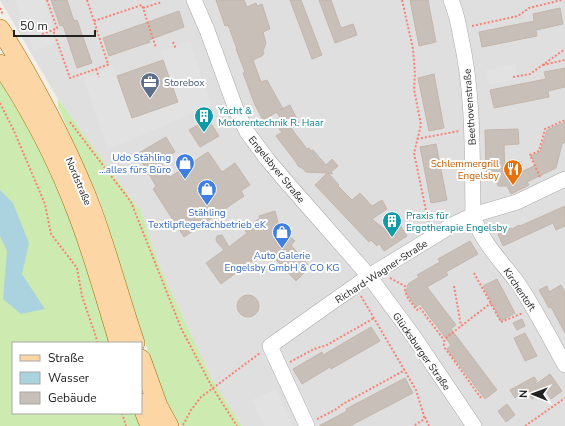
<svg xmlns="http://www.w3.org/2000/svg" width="565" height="426" font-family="'Nunito Sans',sans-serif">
<rect width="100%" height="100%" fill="#f2efe9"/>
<path fill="#e0dfdf" d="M0,0H565V426H242L212,379L159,265L140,208H138L58,99Z"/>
<path fill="#cdebb0" d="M0,77L46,156L78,234L112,343H13V413H137L143,426H0Z
M58,99L138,208H140L159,265L212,379L242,426H181L160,389L101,204L58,107Z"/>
<path fill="#e2e2e2" d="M15,0H44L58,43L33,51Z
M190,41L211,105L108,150L83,77L114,67L132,118L177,102L160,51Z
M515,64L518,79L489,85L486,70Z
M276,389L292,426H264L252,400Z"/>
<path fill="#aad3df" d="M0,190L13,203L29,243L22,274L45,309L21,314L3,299L7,251L0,236Z"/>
<path fill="#c7bfb8" stroke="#c4b6ab" d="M51,0H67L74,21L77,20L92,63L77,68L63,25L60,26Z
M216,0H244L247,7L256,3L257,6L262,4L270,29L263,32L266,43L263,51L264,53L262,56L253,60L261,82L267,80L283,109L280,110L290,105L299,123L291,128L307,149L309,148L311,151L313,150L326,165L332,159L338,166L331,172L333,174L328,173L339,185L338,186L352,200L360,193L372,206L382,200L387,209L372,219L388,232L400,225L407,236L384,251L379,243L377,246L371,240L369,242L315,185L327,173L306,172L302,168L298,166L296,162L276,136L282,132L279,129L284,125L277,112L263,120L255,105L243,73L245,72L236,49H237L228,25L225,26Z
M290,0H301L322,55L312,59Z
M319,0H331L341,28L353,24L357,35L335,43Z
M410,0H428L436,42L419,46Z
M560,8L563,24L536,30L537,36L482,47L479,32L534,21L533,14Z
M179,11L184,27L149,40L150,42L109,56L103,38Z
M163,60L178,102L132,118L117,76Z
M565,68V87L548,91L549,97L494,108L490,90L546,79L544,72Z
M434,74L444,128L429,131L418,78Z
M208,119L219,136L200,147L189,130Z
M565,122V142L562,144L556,168L527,182L529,185L511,194L507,186H498L493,173H486L485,130L518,129L519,144L504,145L505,173L514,168L517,174L536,165L531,156L540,152L547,130Z
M166,137L175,152L160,161L170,177L208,152L222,172L235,163L250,185L241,191L244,196L184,237L153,189L156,186L137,154Z
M436,144L447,200L431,203L420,147Z
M565,206V226L556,230L553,223L503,246L498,234L511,228L512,229L519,225L520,226Z
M275,211L283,241L289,236L295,241L291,245L310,267L296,281L267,250L221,284L206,263L224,250L217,242L216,240L217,236L222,235L229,247L247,233L244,229L260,218L259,216Z
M470,241L478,254L446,272L448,275L427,287L456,325L451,329L497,390L485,399L447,349L451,345L420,304L416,307L406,293L408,284L419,277L417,275L440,262L438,259Z
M497,279L515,313L501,321L483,286Z
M561,285L565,292V333L551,307L549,308L539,290L547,286L549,292Z
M237 306a11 11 0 1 1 22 0a11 11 0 1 1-22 0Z
M522,319L525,326L517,330L513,323Z
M371,327L380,341L331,369L330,367L302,384L293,369L322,352L323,355Z
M525,333L537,356L525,361L514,338Z
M550,374L562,391L551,399L545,390L532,399L526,389L515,398L510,390L534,377L537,381L535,383L536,384Z
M405,378L413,393L350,426H319L347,411L346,409Z
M507,404L515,415L506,422L498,411Z"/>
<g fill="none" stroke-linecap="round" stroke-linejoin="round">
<defs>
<path id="minor" d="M194,0L207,30L237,112L247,132L267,159L289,185L369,276L414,337L474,426
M451,0C456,12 459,26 461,38C474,96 472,156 473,215C481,241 501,261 517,282C535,308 549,337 565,365
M307,426L270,346L369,276L454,224L473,215L517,202L565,179"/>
<path id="major" d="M0,29C12,48 23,67 34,87C56,127 76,168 92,210C108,254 120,299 135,343
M0,64C32,111 58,162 78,215C94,257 106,300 119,343
M141,359L158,406L169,426
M141,403L150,426"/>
</defs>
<use href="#minor" stroke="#a9a9a9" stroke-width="16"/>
<use href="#major" stroke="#a06b00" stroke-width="20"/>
<path stroke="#fa8072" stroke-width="2" stroke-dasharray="2 2" stroke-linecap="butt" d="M47,0L57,28L53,30L70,78L110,64
M87,0L108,64
M402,0L413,49L415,74L414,89L421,125L414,153L429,225
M0,8L3,15
M143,8L162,2
M94,21L142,5L156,48
M472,26L518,16L529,8L562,0
M42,34L53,30
M173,42L176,49
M543,65L565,60
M96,69L99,77
M513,77L530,74L565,49
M0,103L14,131L45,204L51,234L77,268L82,296L98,343
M70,122L131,202L181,328L212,387L237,426
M417,139L459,131
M540,177L530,155L539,151L545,129L565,120
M474,273L501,322L523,313
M390,278L405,286C404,296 411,302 417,310L420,308L444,340
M454,286L461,326
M361,296L416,390L424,416L423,420L413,426
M290,362L314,349L327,345L374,318
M481,398L445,348C443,344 443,341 447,337L491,303
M122,413L126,426
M425,417L429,426
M317,419L335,410L343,404L405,370
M183,425L191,410L201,397L260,353
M525,426L565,398"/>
<use href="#minor" stroke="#fff" stroke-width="15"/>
<use href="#major" stroke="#fcd6a4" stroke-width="19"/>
</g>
<defs>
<symbol id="office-pin" viewBox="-11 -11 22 30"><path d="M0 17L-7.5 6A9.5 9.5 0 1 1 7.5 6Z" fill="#5c6f8a" stroke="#fff"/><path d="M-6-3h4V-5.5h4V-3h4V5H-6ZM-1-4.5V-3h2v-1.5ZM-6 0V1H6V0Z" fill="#fff"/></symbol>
<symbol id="building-pin" viewBox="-11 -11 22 30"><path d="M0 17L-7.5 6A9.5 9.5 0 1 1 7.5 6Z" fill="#0f9aa8" stroke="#fff"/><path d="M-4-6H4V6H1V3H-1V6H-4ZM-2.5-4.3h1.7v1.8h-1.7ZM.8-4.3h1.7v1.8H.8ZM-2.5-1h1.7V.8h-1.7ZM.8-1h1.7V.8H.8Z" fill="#fff"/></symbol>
<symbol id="shop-pin" viewBox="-11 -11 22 30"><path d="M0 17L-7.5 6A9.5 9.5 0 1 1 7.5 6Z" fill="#3f7fe0" stroke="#fff"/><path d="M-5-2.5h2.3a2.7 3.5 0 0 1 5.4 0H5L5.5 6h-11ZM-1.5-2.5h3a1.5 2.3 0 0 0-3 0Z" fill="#fff"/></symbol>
<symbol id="restaurant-pin" viewBox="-11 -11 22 30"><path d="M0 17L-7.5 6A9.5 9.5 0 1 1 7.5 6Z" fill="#e8710a" stroke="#fff"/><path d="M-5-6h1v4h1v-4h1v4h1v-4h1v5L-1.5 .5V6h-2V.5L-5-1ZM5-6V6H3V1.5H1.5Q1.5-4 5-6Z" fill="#fff"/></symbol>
</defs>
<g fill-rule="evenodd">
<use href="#office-pin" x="139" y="71" width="22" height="30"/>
<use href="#building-pin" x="193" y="105" width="22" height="30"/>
<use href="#shop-pin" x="174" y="152" width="22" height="30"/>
<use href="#restaurant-pin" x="502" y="158" width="22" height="30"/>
<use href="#shop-pin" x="196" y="178" width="22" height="30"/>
<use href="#building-pin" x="381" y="210" width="22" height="30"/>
<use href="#shop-pin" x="271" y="221" width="22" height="30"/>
</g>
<g text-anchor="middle" stroke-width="4" stroke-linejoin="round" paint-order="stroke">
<g font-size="10" fill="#4e5e75" stroke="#fff" text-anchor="start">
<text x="164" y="86">Storebox</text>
</g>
<g font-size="10" fill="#222" stroke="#fff">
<text transform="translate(469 107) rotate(-94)" y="4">Beethovenstraße</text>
<text transform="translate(277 169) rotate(51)" y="4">Engelsbyer Straße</text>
<text transform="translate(79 181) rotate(67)" y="4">Nordstraße</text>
<text transform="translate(381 271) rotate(-33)" y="4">Richard-Wagner-Straße</text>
<text transform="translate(520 289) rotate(56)" y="4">Kirchentoft</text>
<text transform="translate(422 351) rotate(55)" y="4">Glücksburger Straße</text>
</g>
<g font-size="10" fill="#0d838f" stroke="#fff" text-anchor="start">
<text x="218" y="114">Yacht &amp;<tspan x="218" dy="12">Motorentechnik R. Haar</tspan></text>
<text x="406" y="219">Praxis für<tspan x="406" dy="12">Ergotherapie Engelsby</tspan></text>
</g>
<g font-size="10" fill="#366cbe" stroke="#fff">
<text x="171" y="161" text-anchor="end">Udo Stähling<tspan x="171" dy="12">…alles fürs Büro</tspan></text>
<text x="207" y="216">Stähling<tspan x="207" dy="12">Textilpflegefachbetrieb eK</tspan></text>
<text x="282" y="259">Auto Galerie<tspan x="282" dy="12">Engelsby GmbH &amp; CO KG</tspan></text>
</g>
<g font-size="10" fill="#c56008" stroke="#fff" text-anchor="end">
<text x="499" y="167">Schlemmergrill<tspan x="499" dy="12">Engelsby</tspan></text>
</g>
</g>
<rect x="12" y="342" width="130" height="72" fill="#ffffff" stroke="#a7a7a7"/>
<rect x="20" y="355" width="20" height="6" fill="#fcd6a4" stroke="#a7a7a7"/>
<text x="48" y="362" font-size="12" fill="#222222">Straße</text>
<rect x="20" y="372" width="20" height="12" fill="#aad3df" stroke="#a7a7a7"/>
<text x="48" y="382" font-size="12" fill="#222222">Wasser</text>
<rect x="20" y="392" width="20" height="12" fill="#c7bfb8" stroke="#a7a7a7"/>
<text x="48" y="402" font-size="12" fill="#222222">Gebäude</text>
<g transform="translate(533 394) rotate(271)" stroke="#ffffff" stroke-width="3" paint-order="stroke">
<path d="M0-3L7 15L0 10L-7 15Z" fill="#222222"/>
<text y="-6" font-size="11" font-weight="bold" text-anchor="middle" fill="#222222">N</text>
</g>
<path d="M14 30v6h81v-6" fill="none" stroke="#222222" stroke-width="2"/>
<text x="20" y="30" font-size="12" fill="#222222" stroke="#ffffff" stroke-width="3" paint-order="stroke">50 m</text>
</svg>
